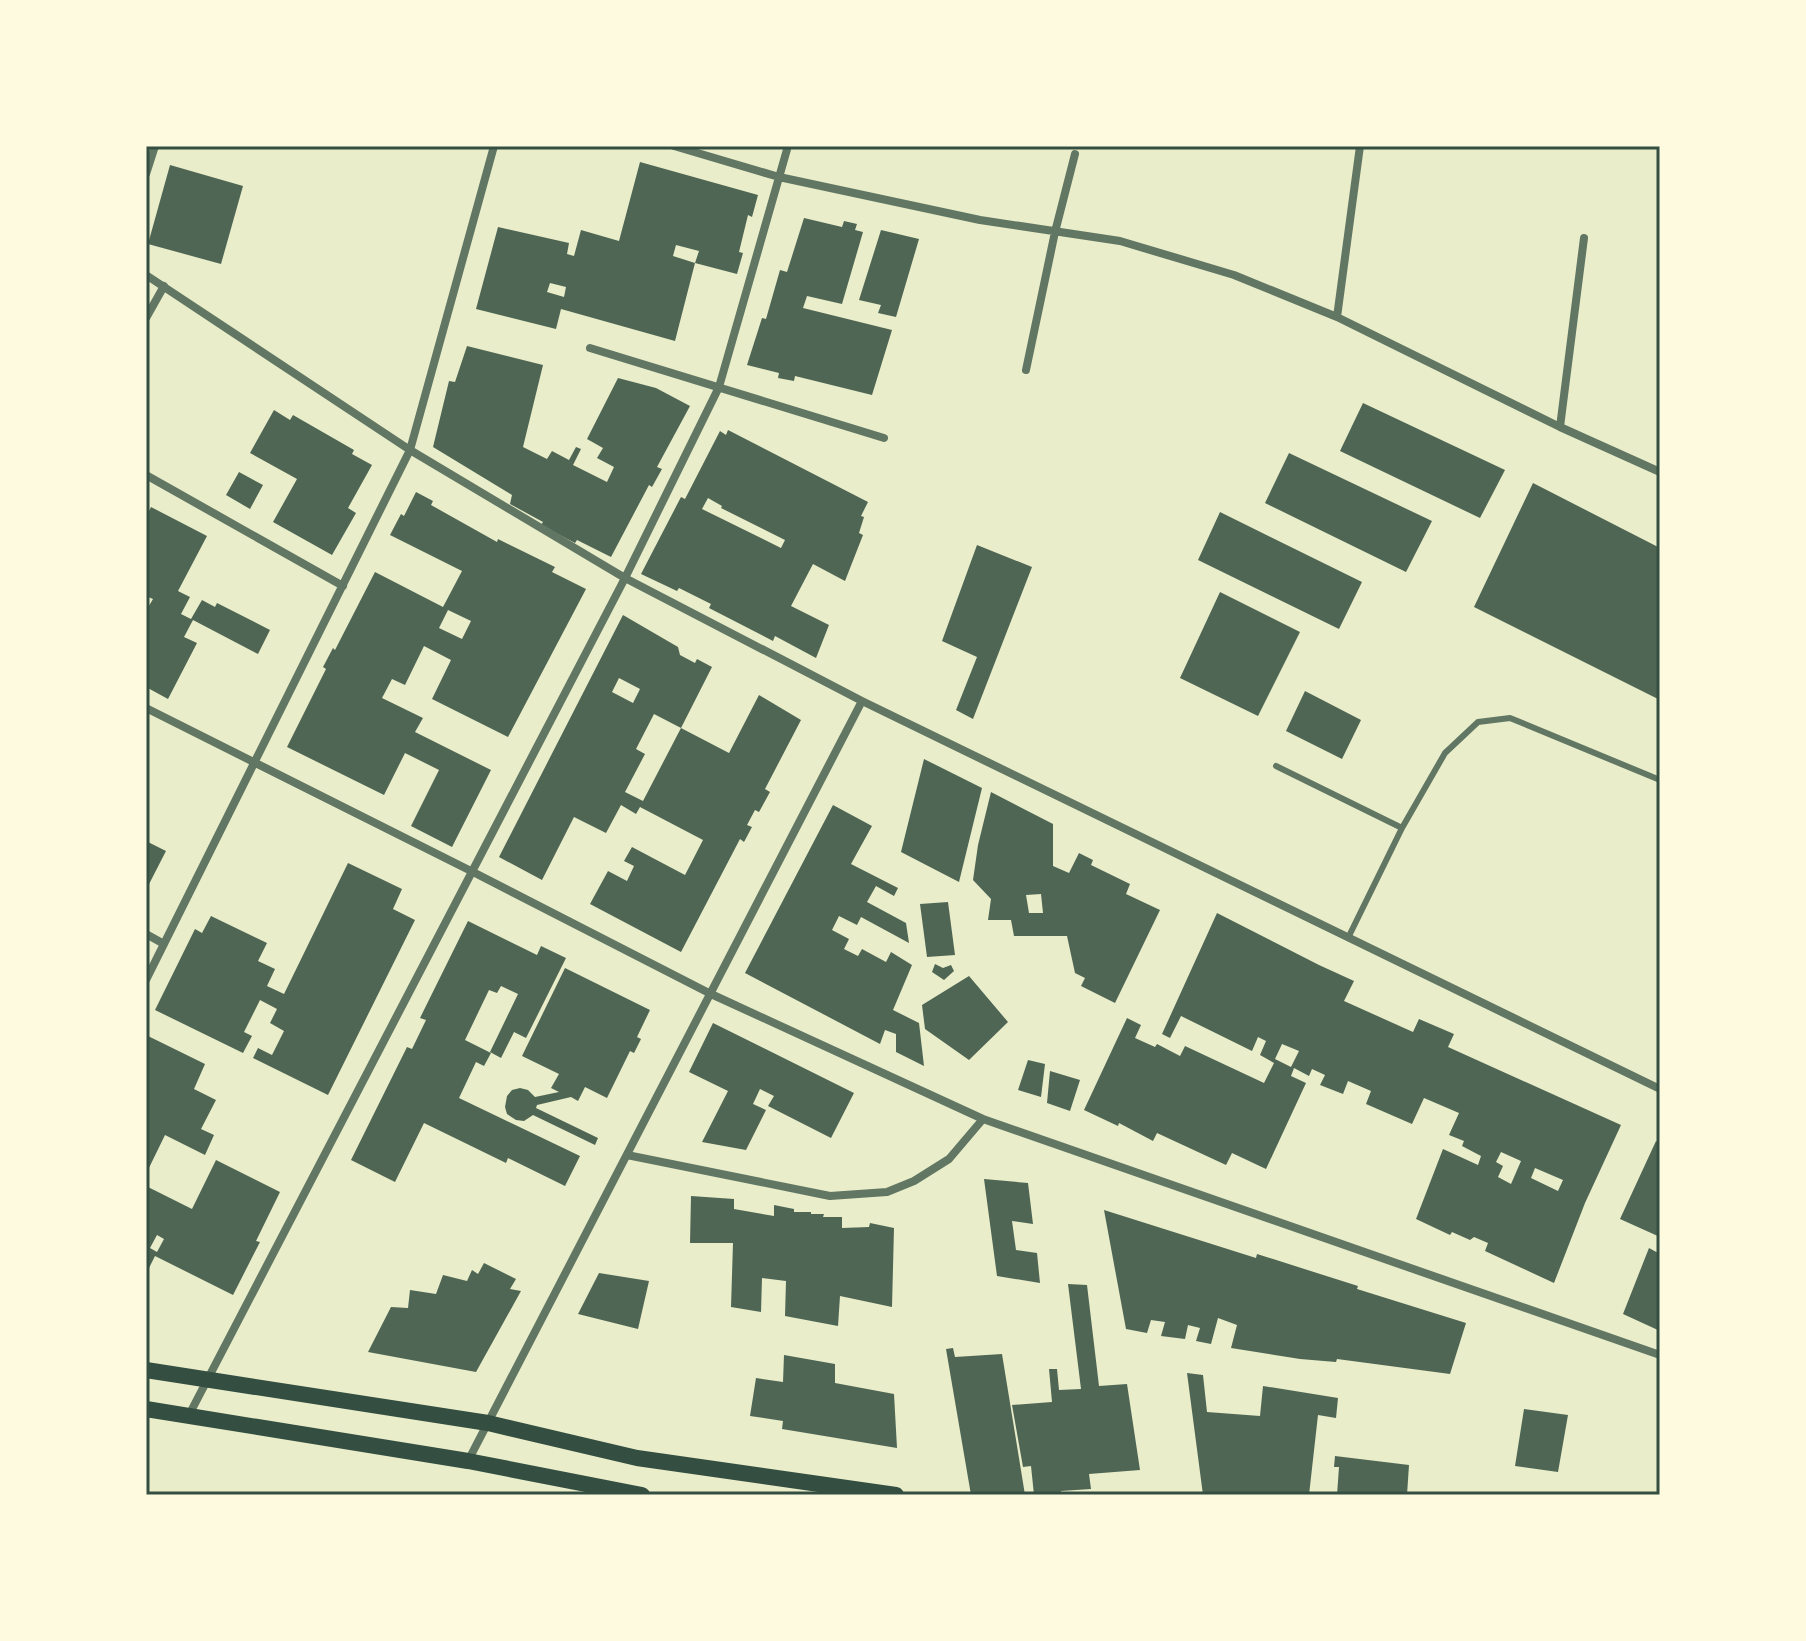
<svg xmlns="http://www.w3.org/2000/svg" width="1806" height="1641" font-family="Manrope,sans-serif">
<rect width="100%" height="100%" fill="#e9edc9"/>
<path fill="#4f6655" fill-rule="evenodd" d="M640,162L758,195L752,217L748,215L739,252L743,253L737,274L695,263L699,251L676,245L673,256L695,263L675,341L561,309L556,329L476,309L498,227L569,243L567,254L574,256L581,230L619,241ZM550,283L566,287L564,297L547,292Z
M170,165L243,186L221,264L148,244Z
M804,218L842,227L844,221L857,224L855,230L863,232L842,304L807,296L803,308L892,330L872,395L795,376L794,381L778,378L779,373L747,365L762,318L766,319L780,270L787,272Z
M881,230L919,239L896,317L878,313L881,305L859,300Z
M467,346L543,365L523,447L547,459L552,451L569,460L576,447L581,449L573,465L607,482L614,467L597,458L603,448L587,439L618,378L656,388L690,406L657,467L662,469L652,487L649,485L611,557L577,540L575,543L541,525L543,522L510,504L512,495L433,447L449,381L455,382Z
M1363,403L1505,470L1480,518L1340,451Z
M274,410L290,420L293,415L354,450L352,454L372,465L348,508L356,513L332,555L273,522L297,479L250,453Z
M728,430L868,502L861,516L864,517L859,533L863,535L845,581L813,564L791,606L829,625L816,658L775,636L773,641L709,608L711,604L679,588L677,591L641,574L681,497L685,499L720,431L726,435ZM708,498L722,506L721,508L785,540L781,548L702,509Z
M1289,453L1432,521L1406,572L1265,503Z
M239,472L263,485L250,509L226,495Z
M1533,483L1660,548V700L1474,607Z
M416,492L433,501L431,505L497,542L498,539L555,567L552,572L586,589L508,737L432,699L451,660L424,646L405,685L392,679L382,698L423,718L415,732L491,770L452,847L411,826L439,770L405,753L384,795L287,747L326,669L323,667L333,648L335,650L375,572L443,607L462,571L390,535L401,514L404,516ZM448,610L471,621L462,639L439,628Z
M151,507L207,536L178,591L190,597L181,614L191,619L202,600L215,607L217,603L270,630L258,654L193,620L184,637L197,643L168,699L146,687V611L153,599L146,596V512L148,513Z
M1220,512L1362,582L1339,629L1198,560Z
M977,545L1032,567L973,719L956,710L977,657L942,641Z
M1220,592L1300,632L1258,716L1180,678Z
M623,615L678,647L680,655L695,663L697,659L712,667L681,728L654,714L636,749L645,754L625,792L643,801L681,728L729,753L759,695L801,720L765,789L770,792L759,812L755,810L747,825L752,827L744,842L740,839L681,952L590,904L608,871L627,881L634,866L624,861L632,847L685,875L703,840L640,807L636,814L621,805L606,833L574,817L542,880L499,857ZM619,678L640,689L633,703L612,692Z
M1305,691L1361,720L1342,759L1286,731Z
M924,759L982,788L959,882L901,852Z
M991,792L1053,824V866L1069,873L1079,853L1093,860L1091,865L1130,884L1126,894L1160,910L1115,1003L1081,986L1085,978L1075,973L1067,936H1014L1011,920H988L991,899L973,880L978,845ZM1041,894L1043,913H1029L1026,895Z
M833,805L872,826L851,864L898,888L894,896L876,886L867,902L906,923L909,943L861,917L857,925L839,916L832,930L849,939L844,949L858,956L862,949L886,962L891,952L912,965L893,1010L919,1023L924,1066L896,1052V1034L885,1030L880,1044L745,973Z
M146,841L166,851L146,890Z
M348,863L402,889L393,909L415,920L328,1095L253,1058L258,1048L272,1055L284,1031L270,1023L277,1009L260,1000L244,1032L252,1036L243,1053L155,1010L195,929L202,933L211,916L267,943L258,961L275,969L267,986L284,994Z
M948,902L955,955L927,957L920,904Z
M1217,913L1319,965L1354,981L1344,1001L1413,1032L1419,1019L1454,1034L1448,1047L1621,1125L1585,1203L1554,1283L1485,1251L1488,1243L1474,1237L1470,1240L1452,1232L1450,1235L1416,1219L1443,1149L1478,1165L1481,1156L1462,1146L1464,1141L1449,1135L1459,1113L1424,1098L1412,1124L1366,1104L1371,1091L1348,1081L1343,1094L1320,1085L1325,1075L1312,1069L1309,1076L1294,1068L1291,1076L1306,1083L1266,1169L1232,1153L1226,1165L1157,1133L1153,1141L1119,1123L1118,1126L1084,1110L1127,1018L1141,1025L1135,1038L1155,1047L1157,1044L1180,1056L1185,1046L1264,1083L1274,1063L1260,1055L1266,1041L1258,1037L1252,1051L1181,1016L1170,1038L1162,1034ZM1282,1044L1299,1051L1291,1067L1275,1059ZM1501,1152L1521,1161L1511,1184L1498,1177L1503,1166L1496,1162ZM1535,1168L1563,1180L1558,1191L1531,1178Z
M468,921L537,955L541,946L566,958L526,1038L514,1032L501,1058L490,1052L518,994L501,986L497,993L489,990L465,1040L491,1053L484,1066L476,1062L459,1098L580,1156L565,1186L508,1158L506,1163L424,1123L395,1182L351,1160L407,1047L412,1049L426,1020L420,1018Z
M935,964L943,968L951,965L954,971L944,980L932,972Z
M565,968L650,1010L637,1037L641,1039L634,1053L630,1051L607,1098L585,1087L578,1101L571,1097L537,1105L536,1108L598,1138L595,1145L533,1115L524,1121L516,1120L507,1114L505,1107L507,1096L512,1090L520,1088L528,1090L535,1097L559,1092L551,1088L559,1074L522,1056Z
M969,976L1008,1022L969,1060L925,1029L922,1005Z
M713,1023L854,1093L831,1138L768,1106L774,1096L760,1089L753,1104L766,1110L746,1150L702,1142L728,1091L689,1072Z
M146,1035L205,1064L194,1089L216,1100L201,1129L214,1135L205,1155L165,1135L146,1174Z
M1028,1060L1045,1064L1041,1097L1018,1090Z
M1050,1071L1080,1080L1070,1111L1047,1103Z
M1656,1141L1660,1143V1237L1620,1219Z
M216,1160L280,1192L256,1241L260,1242L233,1295L155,1256L146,1274V1186L192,1209ZM157,1235L164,1239L157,1252L150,1248Z
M984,1179L1028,1183L1033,1224L1012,1221L1016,1250L1037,1253L1040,1283L997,1276Z
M691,1196L734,1199V1209L774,1216V1205L794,1209V1212H811V1214H824L823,1217H842V1228L869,1227L870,1223L894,1228L892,1307L840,1296L838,1326L785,1316L786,1281L762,1278L761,1312L731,1307L733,1243H690Z
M1104,1210L1256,1258L1257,1254L1358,1286L1357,1289L1466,1323L1450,1374L1337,1359L1336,1362L1300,1359L1231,1348L1237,1325L1218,1318L1211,1344L1196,1341L1200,1328L1188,1325L1185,1339L1161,1336L1165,1322L1151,1320L1147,1333L1126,1329Z
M1649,1248L1660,1254V1331L1623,1314Z
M484,1263L516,1279L510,1289L521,1291L476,1372L368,1352L391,1307L408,1308L410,1290L436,1294L443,1275L467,1281L472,1270L478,1274Z
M599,1273L649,1281L638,1329L578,1314Z
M1068,1284L1087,1285L1099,1386L1127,1384L1140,1470L1089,1474L1091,1489L1061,1491V1495H1034L1031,1466L1023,1467L1012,1405L1052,1402L1049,1369H1057L1059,1390L1081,1389Z
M953,1348L955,1357L1002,1354L1025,1495H971L946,1349Z
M784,1355L835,1364V1383L894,1394L897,1448L782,1429L783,1421L750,1416L756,1378L783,1382Z
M1187,1373L1203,1375L1207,1412L1260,1416L1263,1386L1338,1398L1336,1418L1318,1415L1309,1495H1203Z
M1524,1409L1568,1415L1558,1472L1515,1466Z
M1335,1456L1409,1465L1407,1495H1337L1339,1467H1334Z"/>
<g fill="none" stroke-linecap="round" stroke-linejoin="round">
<path stroke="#617663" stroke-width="6" d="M1276,766L1402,828
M1348,938L1402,828L1445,753L1478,722L1510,718L1660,780"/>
<path stroke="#617663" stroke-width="8" d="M674,146L779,177L980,220L1120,241L1234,275L1337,317L1560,427L1660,472
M146,174L155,146
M146,275L410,450L625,578L862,701L1660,1089
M1337,317L1360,146
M146,318L164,286
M590,348L884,438
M1026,370L1055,232L1075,154
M1560,427L1584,238
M146,475L343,586
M146,708L473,872L711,994L983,1119L1660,1355
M146,934L164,944
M146,980L410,450L494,146
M627,1155L830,1196L887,1192L914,1181L949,1159L983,1119
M189,1415L625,578L719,387L788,146
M468,1461L862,701"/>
<path stroke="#344e41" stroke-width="16" d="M146,1370L488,1423L637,1458L896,1495
M146,1409L468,1461L642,1495"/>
</g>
<rect width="1806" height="1641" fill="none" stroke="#fefae0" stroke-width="296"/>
<rect x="148" y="148" width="1510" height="1345" fill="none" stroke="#344e41" stroke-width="3"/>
</svg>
